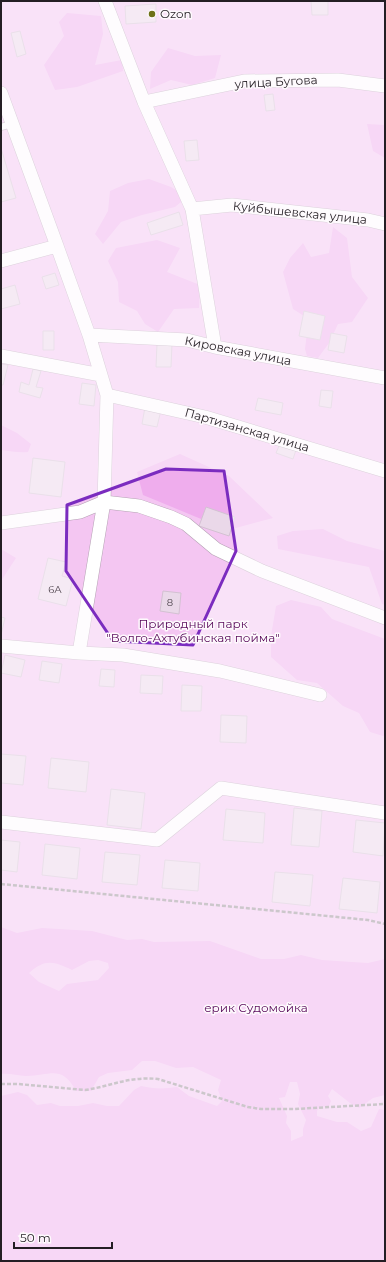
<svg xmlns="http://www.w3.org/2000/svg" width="386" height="1262" font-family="Montserrat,sans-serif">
<rect width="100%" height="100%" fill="#fefafd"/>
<path fill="#f4c6f2" d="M1,1H385V1261H1Z"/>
<path fill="#efaded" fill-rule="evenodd" d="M67,13L101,16L103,34L95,65L122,60L123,71L77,87L55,90L44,65L64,36L59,22Z
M168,48L195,56L221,55L215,78L192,85L171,80L150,89L151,72Z
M367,124L385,125V158L373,151Z
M149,179L171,187L187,197L175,207L142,215L121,222L103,244L95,234L108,211L110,191L128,183Z
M333,227L347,238L352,277L368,298L352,322L338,324L329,343L318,358L307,356L305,349L307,333L304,316L293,309L283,272L290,258L303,243L311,257L329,253Z
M157,240L180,248L167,272L200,285L199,308L174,309L158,332L145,324L137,311L119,302L118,282L108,261L116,248Z
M1,425L17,433L31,444L28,452C18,453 11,451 1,450Z
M180,454L229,476L273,518L232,529L235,533L143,495L137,472Z
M323,529L347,541L385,551V605L382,604L369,567L278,549L277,536L293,531Z
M1,549L16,558L1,581Z
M291,600L321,607L332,619L385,639V735L383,736L370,732L359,713L343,706L317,683L297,680L271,657V636L276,606Z
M1,927L17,933L42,928L92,931L127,940L142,939L154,942L210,941L261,959H284L301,955L322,960L352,962L368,963L385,959V1095L373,1098L359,1108L350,1103L332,1089L328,1096L331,1101L329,1106L319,1107L317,1111V1116L337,1122H347L361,1131L371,1127L379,1109L385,1110V1261H1V1096L18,1092L27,1095L37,1105L51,1103L60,1106H78L93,1103L107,1106H119L134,1090L141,1086C154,1089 164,1089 177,1087L189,1096L217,1106L222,1101L218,1090L221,1080L193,1067L176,1068L155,1061H142L132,1070L108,1073L99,1077L91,1091H76C61,1064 51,1076 26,1076C18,1076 9,1073 1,1074ZM98,960L108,963L109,968L98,980L67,984L59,991L39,982L29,973C45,959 53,961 72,970L89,961ZM290,1082H297L300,1094L298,1104L306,1120L303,1129V1136L291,1141V1131L286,1123L287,1116L279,1098L285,1097Z"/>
<path fill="#ead8e9" stroke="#d3c1d2" d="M311,1H328V15H312Z
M156,4V22L126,24L125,6Z
M20,31L26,54L17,57L11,33Z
M273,94L275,110L266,111L264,95Z
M197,140L199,160L186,161L184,141Z
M1,148L16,198L1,202Z
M179,212L183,225L151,235L147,223Z
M55,273L59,285L46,289L42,277Z
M15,285L20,304L1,309V289Z
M304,311L325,316L320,340L299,336Z
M43,331H54V350H43Z
M331,333L347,336L344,353L328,350Z
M157,344H172L171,367H156Z
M1,364L8,365L3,385H1Z
M33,369L41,371L36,387L43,388L40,398L19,392L21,382L29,385Z
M82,383L96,385L94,406L79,404Z
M321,390L333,391L331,408L319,406Z
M258,398L283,403L281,415L255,410Z
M145,407L161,410L157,427L142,424Z
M281,441L297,447L293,459L276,453Z
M33,458L65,462L61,497L29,493Z
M206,507L235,517L229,536L199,526Z
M48,558L66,562L62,576L73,579L66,606L38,599Z
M163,591L181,593L179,614L160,611Z
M1,617L5,618L1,635Z
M5,655L25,660L21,677L1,673Z
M42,661L62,664L59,683L39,680Z
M101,669L115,670L114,687L99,686Z
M141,675L163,676L162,694L140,693Z
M182,685L202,686L201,711H181Z
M221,715L247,716L246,743L220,742Z
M1,754L26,756L23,785L1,783Z
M51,758L89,762L86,792L48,788Z
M111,789L145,793L141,829L107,825Z
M294,808L322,811L319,847L291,845Z
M226,809L265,813L263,843L223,840Z
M356,820L385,823L383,856L353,852Z
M1,840L20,842L17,872L1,870Z
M45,844L80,848L77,879L42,875Z
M105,852L140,855L137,885L102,882Z
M165,860L200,863L198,891L162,888Z
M275,872L313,875L310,906L272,902Z
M343,878L380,882L377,913L339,909Z"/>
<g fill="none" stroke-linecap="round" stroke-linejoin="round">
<defs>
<path id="lane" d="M1,127L12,124"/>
<path id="street" d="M105,1L144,102L192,209L215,347
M1,93L57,246L1,261
M144,102L244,81L338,80L385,86
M192,209L232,205L368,220L385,224
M89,335L187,340L215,347L385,378
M1,356L101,375
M107,395L205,417L385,471
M1,523L80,512L104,502L107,395L89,335L57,246
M1,646L79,653
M320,695L220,671L123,655L79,653L104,502L139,506L171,517L186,524L216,549L262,571L385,618
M1,822L157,840L221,788L385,813"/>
</defs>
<use href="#lane" stroke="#b5a3b4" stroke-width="8"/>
<use href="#street" stroke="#b5a3b4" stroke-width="14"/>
<path stroke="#908b8f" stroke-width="2.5" stroke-dasharray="4 2" stroke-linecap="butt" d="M1,884L368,920L385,924
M1,1084H18L85,1090C112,1086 129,1076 158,1079L248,1107L261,1109H295L385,1104"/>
<use href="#lane" stroke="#fff" stroke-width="6"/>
<use href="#street" stroke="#fff" stroke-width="13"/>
</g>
<path d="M0 0H386V1262H0ZM166,469L224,471L236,551L193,645L113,641L66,571L67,505Z" fill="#fefafd" fill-opacity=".55" fill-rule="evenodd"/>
<path fill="none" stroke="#7b2cbf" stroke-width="3" stroke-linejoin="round" d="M166,469L224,471L236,551L193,645L113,641L66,571L67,505Z"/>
<circle fill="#6d7117" stroke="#fefafd" stroke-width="1.5" cx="152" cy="14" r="4"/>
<g text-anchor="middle" stroke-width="3" stroke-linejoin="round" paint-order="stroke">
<g font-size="10" fill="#564c55">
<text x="55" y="593">6А</text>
<text x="170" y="606">8</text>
</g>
<g font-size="12" fill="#241e24" stroke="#fefafd" text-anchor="start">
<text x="160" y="18">Ozon</text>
</g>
<g font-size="12" fill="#241e24" stroke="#fefafd">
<text transform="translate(276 82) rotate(-3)" y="4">улица Бугова</text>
<text transform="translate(300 213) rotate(6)" y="4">Куйбышевская улица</text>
<text transform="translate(238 351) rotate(11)" y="4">Кировская улица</text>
<text transform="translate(247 430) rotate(16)" y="4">Партизанская улица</text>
</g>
<g font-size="12" fill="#570759" stroke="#fefafd">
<text x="193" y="628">Природный парк<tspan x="193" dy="14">"Волго-Ахтубинская пойма"</tspan></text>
<text x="256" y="1012">ерик Судомойка</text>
</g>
</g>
<rect width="386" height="1262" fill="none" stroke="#241e24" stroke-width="4"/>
<path d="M14 1242v6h98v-6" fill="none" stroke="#241e24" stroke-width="2"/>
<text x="20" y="1242" font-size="12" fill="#241e24" stroke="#fefafd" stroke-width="3" paint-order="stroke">50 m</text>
</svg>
